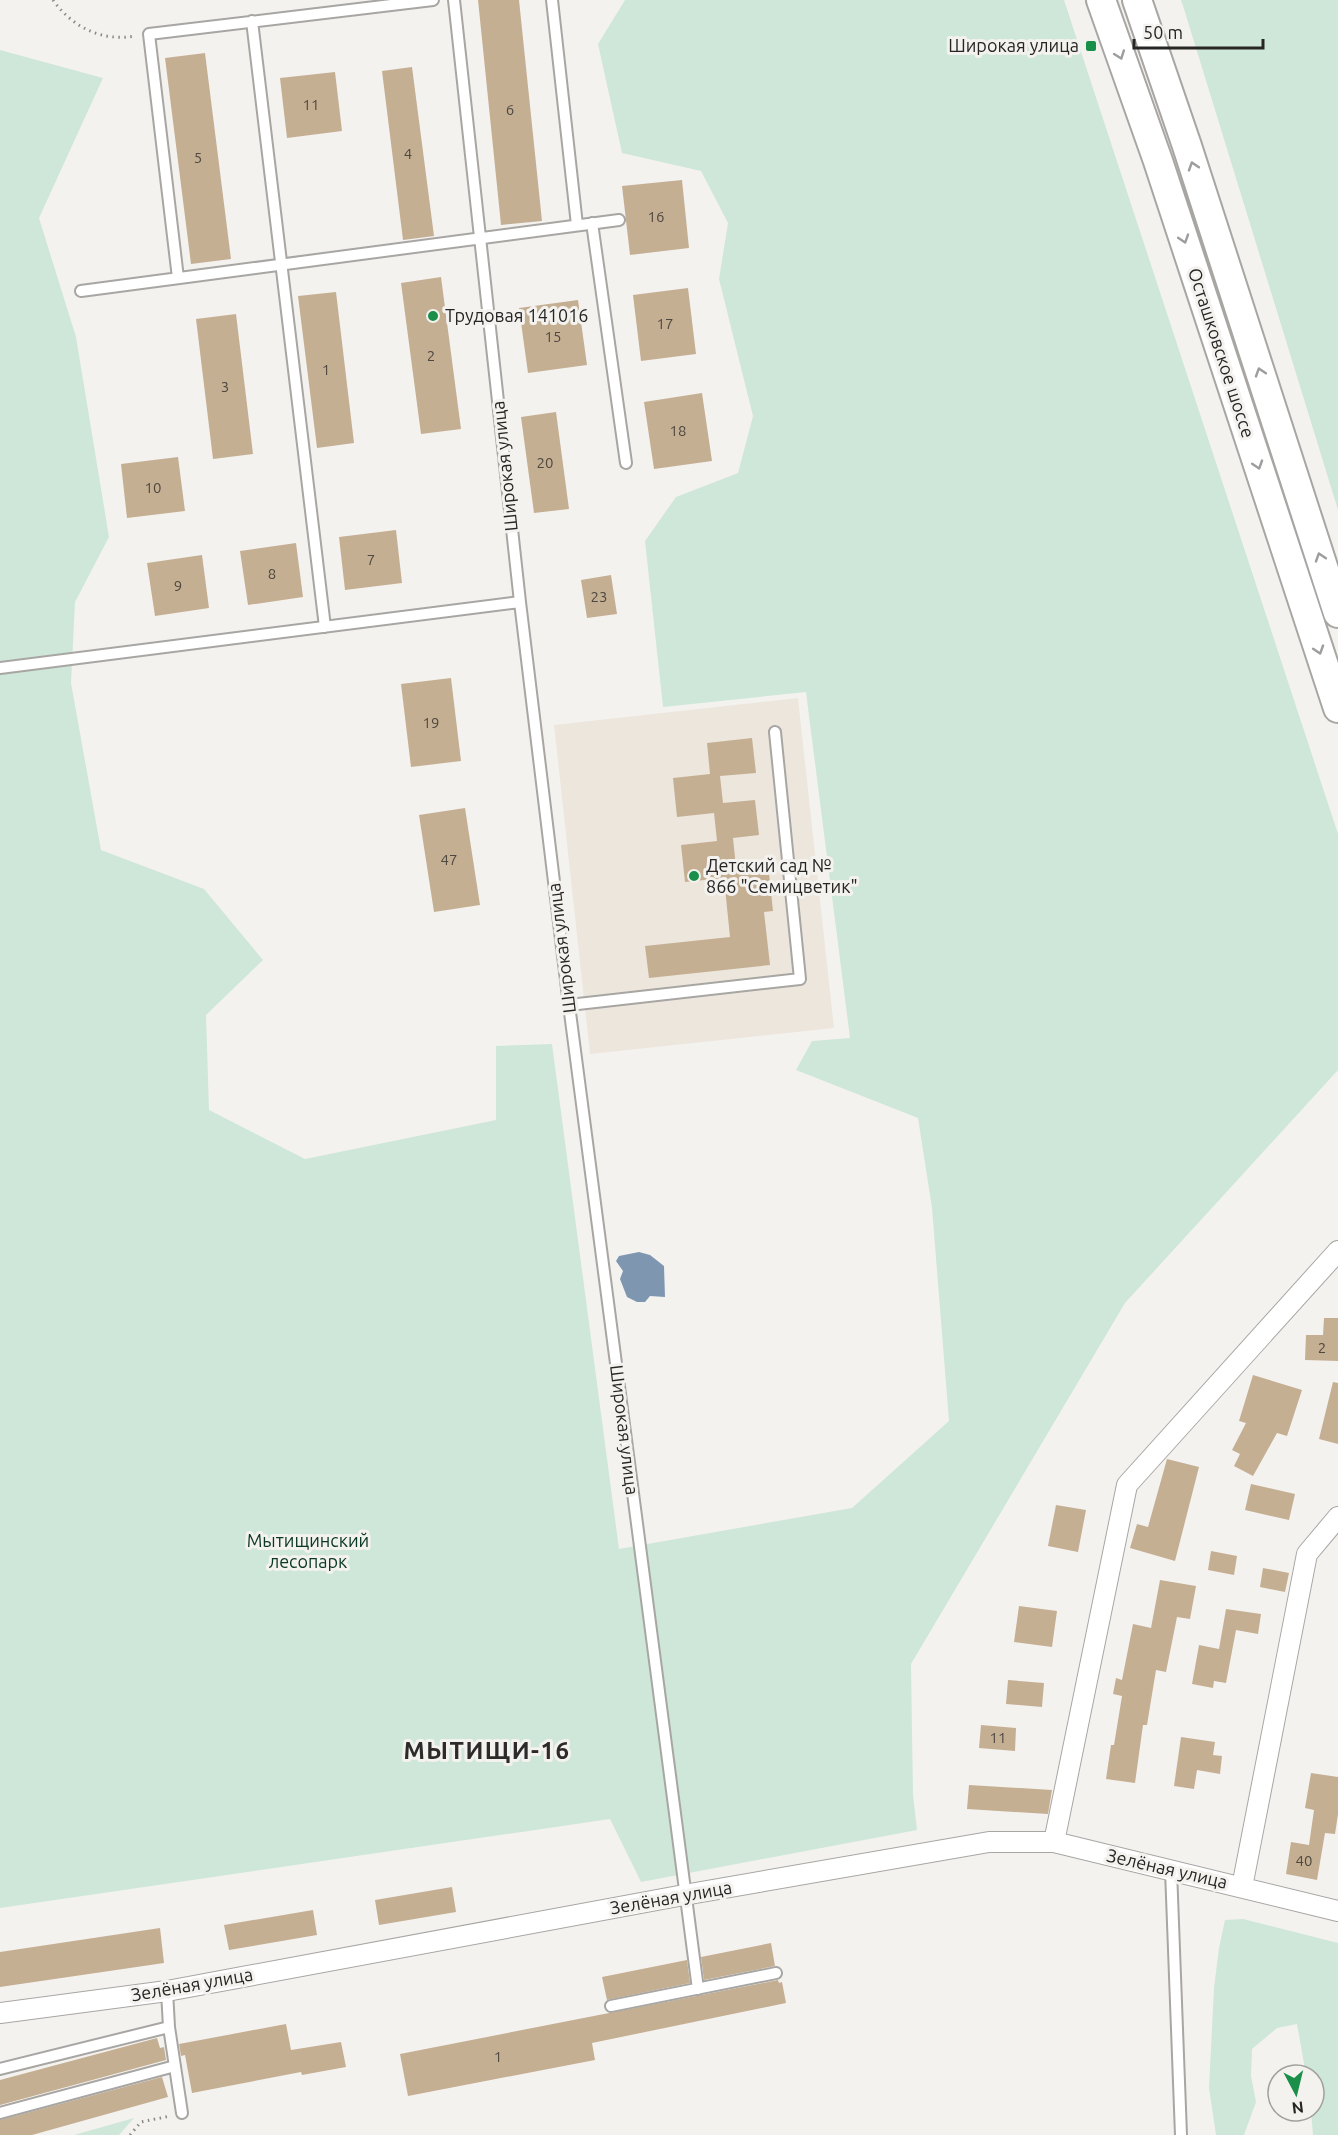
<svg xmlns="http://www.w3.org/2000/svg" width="1338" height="2135" font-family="Ubuntu,sans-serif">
<rect width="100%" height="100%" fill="#f4f2ef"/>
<path fill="#ede6dd" d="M798,698L834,1028L590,1054L554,725Z"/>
<path fill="#cee7d9" d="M625,0H1064L1338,834V1070L1125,1303L911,1664L913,1795L917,1830L641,1882L610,1819L0,1908V50L103,78L39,218L76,337L109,537L75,602L71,683L101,850L204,889L263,960L206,1015L209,1110L305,1159L496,1120V1046L552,1044L619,1549L852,1508L949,1421L932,1208L918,1118L796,1070L812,1041L850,1038L806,692L663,707L645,541L676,497L738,473L753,416L719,279L728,223L701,171L622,153L598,44Z
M1181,0H1338V510L1184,9Z
M1243,1919L1338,1943V2135H1313L1311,2111H1314V2075H1306L1297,2024L1277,2028L1252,2049L1251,2076L1256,2102L1244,2135H1216L1209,2088L1214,1988L1219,1948L1225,1920Z
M134,2118L119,2135H74Z"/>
<path fill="#7f96b0" d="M639,1252L650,1255L664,1266L665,1297L650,1296L645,1302H637L627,1297L620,1279L623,1271L616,1261L619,1256Z"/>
<path fill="#c5af93" d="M478,0H519L542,221L501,225Z
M205,53L231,259L191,264L165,58Z
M412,67L434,236L403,240L382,71Z
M335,72L342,131L287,138L280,78Z
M682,180L689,248L630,255L622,186Z
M441,277L461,429L421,434L401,283Z
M688,288L696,354L641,361L633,295Z
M336,292L354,443L317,448L298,296Z
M578,300L587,365L528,373L519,308Z
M236,314L253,454L213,459L196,319Z
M702,393L712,461L654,469L644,402Z
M556,412L569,509L534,513L521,417Z
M178,457L185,511L127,518L121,464Z
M396,530L402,583L345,590L339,537Z
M296,543L303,597L248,605L240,551Z
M202,555L209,608L155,616L147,563Z
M611,575L617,614L587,618L581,580Z
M451,678L461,761L411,767L401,684Z
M752,738L756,773L720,776L723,803L755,800L759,835L733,838L736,867L768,864L773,911L764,912L770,965L649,978L645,946L730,937L724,878L685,882L681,845L717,841L714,813L677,817L673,778L710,774L707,743Z
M465,808L480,905L434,912L419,815Z
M1324,1318H1338V1361L1305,1360L1306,1335H1323Z
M1253,1375L1302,1390L1287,1436L1277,1433L1253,1476L1234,1466L1240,1454L1232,1450L1246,1423L1239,1421Z
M1333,1382L1338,1383V1444L1319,1439Z
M1167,1459L1199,1467L1175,1561L1130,1548L1137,1524L1148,1527Z
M1251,1484L1295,1494L1289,1520L1245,1510Z
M1056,1505L1086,1510L1078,1552L1048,1546Z
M1211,1551L1237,1556L1234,1575L1208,1570Z
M1263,1568L1289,1573L1285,1592L1260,1587Z
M1160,1580L1196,1586L1190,1619L1177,1617L1166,1672L1156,1670L1147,1725H1143L1135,1783L1106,1779L1111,1745H1114L1122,1696L1113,1694L1116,1678L1122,1680L1133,1624L1151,1628Z
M1019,1606L1057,1611L1052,1647L1014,1642Z
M1226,1609L1261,1614L1258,1634L1236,1630L1226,1683L1214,1681L1213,1688L1192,1684L1199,1645L1219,1649Z
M1008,1680L1044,1683L1042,1707L1006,1704Z
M981,1725L1016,1728L1015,1751L979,1748Z
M1181,1737L1215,1742L1213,1755L1222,1756L1220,1774L1197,1770L1194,1789L1174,1786Z
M1311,1773L1338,1777V1814L1335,1834L1325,1833L1317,1880L1286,1874L1291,1842L1309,1845L1314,1810L1305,1808Z
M969,1785L1052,1790L1048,1814L967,1809Z
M452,1887L456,1912L379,1925L375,1900Z
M313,1910L317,1935L229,1950L224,1925Z
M160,1928L164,1963L0,1987V1952Z
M771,1943L775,1966L704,1980L701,1957Z
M687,1960L690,1983L607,2000L602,1977Z
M778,1980L779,1983L782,1982L786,2003L592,2043L595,2060L408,2096L400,2054Z
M286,2024L291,2050L341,2042L346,2067L302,2075L301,2072L192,2093L185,2055L181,2056L179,2044Z
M157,2038L160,2048L164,2047L166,2060L0,2105V2080Z
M162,2077L168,2097L32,2135H0V2120Z"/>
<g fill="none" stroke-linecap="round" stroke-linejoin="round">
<defs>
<path id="service" d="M454,0L520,602L569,1005L698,1989
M552,0L577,225
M252,21L325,627
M592,223L626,463
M178,278L149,34L433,0
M81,291L619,220
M0,668L520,602
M569,1005L800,979L775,732
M1171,1870L1181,2135
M167,1991L169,2027L182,2113
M611,2006L776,1973
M0,2069L169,2027
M0,2113L175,2066"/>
<path id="minor" d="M1054,1842L1127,1485L1338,1251
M1242,1887L1307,1554L1338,1517
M0,2013L167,1991L684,1895L989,1842H1054L1338,1911"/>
<path id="secondary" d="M1101,0L1158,161L1338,708
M1137,0L1187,146L1338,613"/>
</defs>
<use href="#service" stroke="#a8a6a3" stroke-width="14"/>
<use href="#minor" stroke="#a8a6a3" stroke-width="22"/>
<use href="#secondary" stroke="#a8a6a3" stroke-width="32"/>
<path stroke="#8b8987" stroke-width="3" stroke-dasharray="1.5 4.5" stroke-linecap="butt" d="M53,0C72,27 102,42 135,36
M130,2135L141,2122L170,2116"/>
<use href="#service" stroke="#fff" stroke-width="10"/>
<use href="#minor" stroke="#fff" stroke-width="20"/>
<use href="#secondary" stroke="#fff" stroke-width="28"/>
</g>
<defs><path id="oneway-chevron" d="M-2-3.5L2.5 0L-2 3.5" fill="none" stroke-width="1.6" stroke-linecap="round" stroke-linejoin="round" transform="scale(1.5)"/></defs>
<g stroke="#9e9d9d">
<use href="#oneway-chevron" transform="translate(1120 55) rotate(70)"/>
<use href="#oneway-chevron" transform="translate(1193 166) rotate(-108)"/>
<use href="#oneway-chevron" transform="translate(1184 239) rotate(72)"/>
<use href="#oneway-chevron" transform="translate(1260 372) rotate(-108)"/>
<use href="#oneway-chevron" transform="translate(1258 465) rotate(72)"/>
<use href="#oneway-chevron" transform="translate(1320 557) rotate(-108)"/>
<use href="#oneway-chevron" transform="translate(1319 650) rotate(72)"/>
</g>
<g fill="#198f4a" stroke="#f4f2ef" stroke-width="2">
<rect x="1085" y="40" width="12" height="12" rx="3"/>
<circle cx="433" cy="316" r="6"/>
<circle cx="694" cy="876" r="6"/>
</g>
<g text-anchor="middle" stroke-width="6" stroke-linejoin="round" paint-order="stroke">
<g font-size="15" fill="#4e4840">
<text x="311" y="110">11</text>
<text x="510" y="115">6</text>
<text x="408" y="159">4</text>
<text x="198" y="163">5</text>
<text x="656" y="222">16</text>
<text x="665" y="329">17</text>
<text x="553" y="342">15</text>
<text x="431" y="361">2</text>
<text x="326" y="375">1</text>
<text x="225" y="392">3</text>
<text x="678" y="436">18</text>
<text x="545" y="468">20</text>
<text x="153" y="493">10</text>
<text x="371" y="565">7</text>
<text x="272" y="579">8</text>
<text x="178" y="591">9</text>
<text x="599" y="602">23</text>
<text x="431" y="728">19</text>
<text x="449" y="865">47</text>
<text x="1322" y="1353">2</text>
<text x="998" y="1743">11</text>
<text x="1304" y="1866">40</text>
<text x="498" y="2062">1</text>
</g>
<g font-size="18" fill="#272625" stroke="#f4f2ef" text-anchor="start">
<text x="1079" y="52" text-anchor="end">Широкая улица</text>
<text x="445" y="322">Трудовая 141016</text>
<text x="706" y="872">Детский сад №<tspan x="706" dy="21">866 "Семицветик"</tspan></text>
</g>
<g font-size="18" fill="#272625" stroke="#f4f2ef">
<text transform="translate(1221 353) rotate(72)" y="6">Осташковское шоссе</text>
<text transform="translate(505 466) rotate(-96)" y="6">Широкая улица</text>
<text transform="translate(562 948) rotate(-97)" y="6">Широкая улица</text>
<text transform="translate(624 1430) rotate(83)" y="6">Широкая улица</text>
<text transform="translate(1167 1869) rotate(13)" y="6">Зелёная улица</text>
<text transform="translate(671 1898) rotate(-10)" y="6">Зелёная улица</text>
<text transform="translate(192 1985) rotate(-10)" y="6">Зелёная улица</text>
</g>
<g font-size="18" fill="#093824" stroke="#f4f2ef">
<text x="308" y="1547">Мытищинский<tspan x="308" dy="21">лесопарк</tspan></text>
</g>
<g font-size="24" font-weight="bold" letter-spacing="1.5" fill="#2c2b29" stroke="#f4f2ef">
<text x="487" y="1759">МЫТИЩИ-16</text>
</g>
</g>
<g transform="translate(1296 2093) rotate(173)"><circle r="28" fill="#f4f2ef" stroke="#a2a09e" stroke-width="1.5"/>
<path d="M0-4.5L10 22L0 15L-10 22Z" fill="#198f4a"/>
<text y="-9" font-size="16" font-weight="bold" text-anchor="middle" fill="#272625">N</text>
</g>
<path d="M1134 39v9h129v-9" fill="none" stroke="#272625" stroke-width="3"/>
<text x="1143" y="39" font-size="18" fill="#272625" stroke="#f4f2ef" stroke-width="4.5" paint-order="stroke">50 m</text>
</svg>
